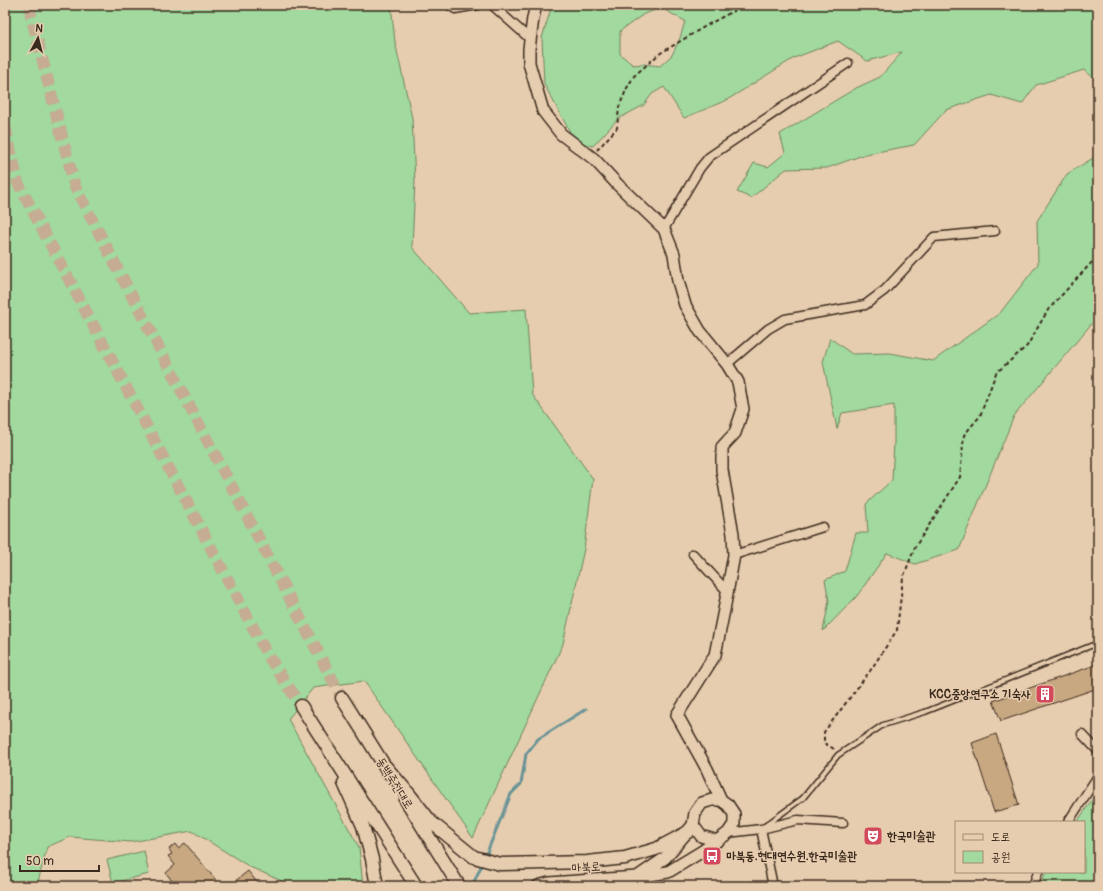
<svg xmlns="http://www.w3.org/2000/svg" width="1103" height="891" font-family="Pangolin,'Poor Story',sans-serif">
<rect width="100%" height="100%" fill="#e7cdaf"/>
<filter id="ink" filterUnits="userSpaceOnUse"><feTurbulence type="fractalNoise" baseFrequency=".025" numOctaves="2"/><feDisplacementMap in="SourceGraphic" scale="8" xChannelSelector="R" yChannelSelector="G"/><feConvolveMatrix kernelMatrix="1 2 1 2 8 2 1 2 1" color-interpolation-filters="sRGB"/></filter>
<g filter="url(#ink)">
<path fill="#a1d99e" stroke="#6e825e" fill-rule="evenodd" d="M5,5H391L395,42L412,118L415,181L412,247L469,313L526,309L532,394L593,479L584,549L563,644L473,838L364,681L313,688L288,719L359,847L363,886H293L250,867L192,831L131,842L70,837L47,847L37,886H5Z
M552,5H1098V81L1084,70L1036,85L1022,104L991,95L946,110L914,145L866,154L827,168L786,169L751,198L737,192L754,163L768,167L785,153L780,134L856,88L880,77L902,52L867,61L838,41L794,58L727,100L684,118L664,87L652,94L644,105L618,119L593,146L584,144L570,132L544,84L542,38ZM661,8L685,21L680,38L672,55L660,66L643,64L633,65L620,54V31L644,14Z
M1098,155V316L1014,416L959,550L915,564L887,553L857,596L823,631L829,601L825,580L845,571L856,533H868L866,504L892,480L894,442V405L842,413L837,429L823,362L830,338L852,354L890,353L933,361L1000,313L1038,264L1037,221L1067,174Z
M1098,791V886H1039L1046,872H1084V822H1077Z
M144,851L149,874L113,883L107,860Z"/>
<g fill="none" stroke-linecap="round" stroke-linejoin="round">
<path stroke="#6a9396" stroke-width="3" d="M485,857L511,794L521,784L526,754L538,739L586,709
M472,886L483,862"/>
</g>
<path fill="#c8a881" stroke="#3b2a1e" d="M1098,664V688L1001,721L993,701Z
M996,734L1019,805L994,812L972,743Z
M185,843L221,886H176L166,873L175,865L168,856L172,854L169,849L175,844L178,848Z
M248,871L260,886H229Z"/>
<g fill="none" stroke-linecap="round" stroke-linejoin="round">
<path stroke="#c5ac92" stroke-width="12" stroke-dasharray="12 6" stroke-linecap="butt" d="M30,5L31,15L75,187L342,698
M5,126L18,183L267,654L301,706"/>
<defs>
<path id="service" d="M766,825L803,798L838,755L883,725L925,712L1098,643"/>
<path id="minor" d="M449,5L455,9L478,5
M492,5L530,39
M664,229L700,168L709,157L848,63
M727,364L768,329L785,319L865,305L885,290L934,237L995,231
M693,554L727,591
M734,555L823,527
M1082,734L1098,751
M1068,822L1098,776
M761,829L773,886
M728,833L761,829L798,820L843,823
M637,877L650,886
M1033,886L1038,872"/>
<path id="tertiary" d="M536,5L533,18L529,49V63L543,111L561,134L594,159L618,185L664,229L674,254L678,281L685,305L700,331L727,364L738,382L743,409L735,433L722,447V470L733,534L734,555L724,610L715,655L677,715L707,769L721,800
M637,877L665,858L693,825L695,813L702,803L712,800H721L728,805L734,814V824L728,833L717,841L701,836L693,825
M538,886L549,883L637,877L668,872L701,852L717,841"/>
<path id="secondary" d="M342,698L389,773
M301,706L416,886
M385,766L409,794L431,822L474,857L500,864L587,862L625,858L656,849L688,832
M344,783L363,826L372,859L377,886
M406,800L459,886"/>
</defs>
<use href="#service" stroke="#3b2a1e" stroke-width="7"/>
<use href="#minor" stroke="#3b2a1e" stroke-width="11"/>
<use href="#tertiary" stroke="#3b2a1e" stroke-width="14"/>
<use href="#secondary" stroke="#3b2a1e" stroke-width="15"/>
<path stroke="#3b2a1e" stroke-width="2" stroke-dasharray="4 3" stroke-linecap="butt" d="M597,150L617,128L619,107L627,88L634,76L659,54L709,24L745,5
M834,749L824,743V732L870,671L897,630L903,578L915,547L960,477L964,435L980,416L996,373L1027,346L1048,310L1093,261L1098,253"/>
<use href="#service" stroke="#e7cdaf" stroke-width="4"/>
<use href="#minor" stroke="#e7cdaf" stroke-width="8"/>
<use href="#tertiary" stroke="#e7cdaf" stroke-width="11"/>
<use href="#secondary" stroke="#e7cdaf" stroke-width="12"/>
</g>
</g>
<defs>
<symbol id="building-square" viewBox="-11 -11 22 22"><rect x="-9" y="-9" width="18" height="18" rx="4" fill="#d1495b" stroke="#e7cdaf"/><path d="M-4-6H4V6H1V3H-1V6H-4ZM-2.5-4.3h1.7v1.8h-1.7ZM.8-4.3h1.7v1.8H.8ZM-2.5-1h1.7V.8h-1.7ZM.8-1h1.7V.8H.8Z" fill="#fff"/></symbol>
<symbol id="theatre-square" viewBox="-11 -11 22 22"><rect x="-9" y="-9" width="18" height="18" rx="4" fill="#d1495b" stroke="#e7cdaf"/><path d="M-5-5.5Q0-4 5-5.5V0Q5 5 0 6Q-5 5-5 0ZM-3.3-2.5H-1v1.5H-3.3ZM1-2.5H3.3v1.5H1ZM-2.8 1Q0 5.5 2.8 1Z" fill="#fff"/></symbol>
<symbol id="bus-square" viewBox="-11 -11 22 22"><rect x="-9" y="-9" width="18" height="18" rx="4" fill="#d1495b" stroke="#e7cdaf"/><path d="M-5-6H5V4H4V6H2V4H-2V6H-4V4H-5ZM-3.5-4V0h7V-4ZM-3.5 1.2v1.5H-2V1.2ZM2 1.2v1.5H3.5V1.2Z" fill="#fff"/></symbol>
</defs>
<g fill-rule="evenodd">
<use href="#building-square" x="1034" y="683" width="22" height="22"/>
<use href="#theatre-square" x="862" y="825" width="22" height="22"/>
<use href="#bus-square" x="701" y="845" width="22" height="22"/>
</g>
<g text-anchor="middle" stroke-width="3" stroke-linejoin="round" paint-order="stroke">
<g font-size="12" font-weight="bold" fill="#3b2a1e" stroke="#e7cdaf" text-anchor="start">
<text x="1031" y="698" text-anchor="end">KCC중앙연구소 기숙사</text>
<text x="887" y="840">한국미술관</text>
<text x="726" y="860">마북동.현대연수원.한국미술관</text>
</g>
<g font-size="12" fill="#3b2a1e" stroke="#e7cdaf">
<text transform="translate(395 783) rotate(58)" y="4">동백죽전대로</text>
<text transform="translate(586 867) rotate(-4)" y="4">마북로</text>
</g>
</g>
<rect width="1103" height="891" fill="none" stroke="#e7cdaf" stroke-width="20"/>
<rect x="10" y="10" width="1083" height="871" fill="none" stroke="#3b2a1e" stroke-width="1.5" filter="url(#ink)"/>
<rect x="955" y="821" width="130" height="52" fill="#e7cdaf" stroke="#a28c75"/>
<rect x="963" y="834" width="20" height="6" fill="#e7cdaf" stroke="#a28c75"/>
<text x="991" y="841" font-size="12" fill="#3b2a1e">도로</text>
<rect x="963" y="851" width="20" height="12" fill="#a1d99e" stroke="#a28c75"/>
<text x="991" y="861" font-size="12" fill="#3b2a1e">공원</text>
<g transform="translate(38 38) rotate(7)" stroke="#e7cdaf" stroke-width="3" paint-order="stroke">
<path d="M0-3L7 15L0 10L-7 15Z" fill="#3b2a1e"/>
<text y="-6" font-size="11" font-weight="bold" text-anchor="middle" fill="#3b2a1e">N</text>
</g>
<path d="M20 865v6h79v-6" fill="none" stroke="#3b2a1e" stroke-width="2"/>
<text x="26" y="865" font-size="12" fill="#3b2a1e" stroke="#e7cdaf" stroke-width="3" paint-order="stroke">50 m</text>
</svg>
